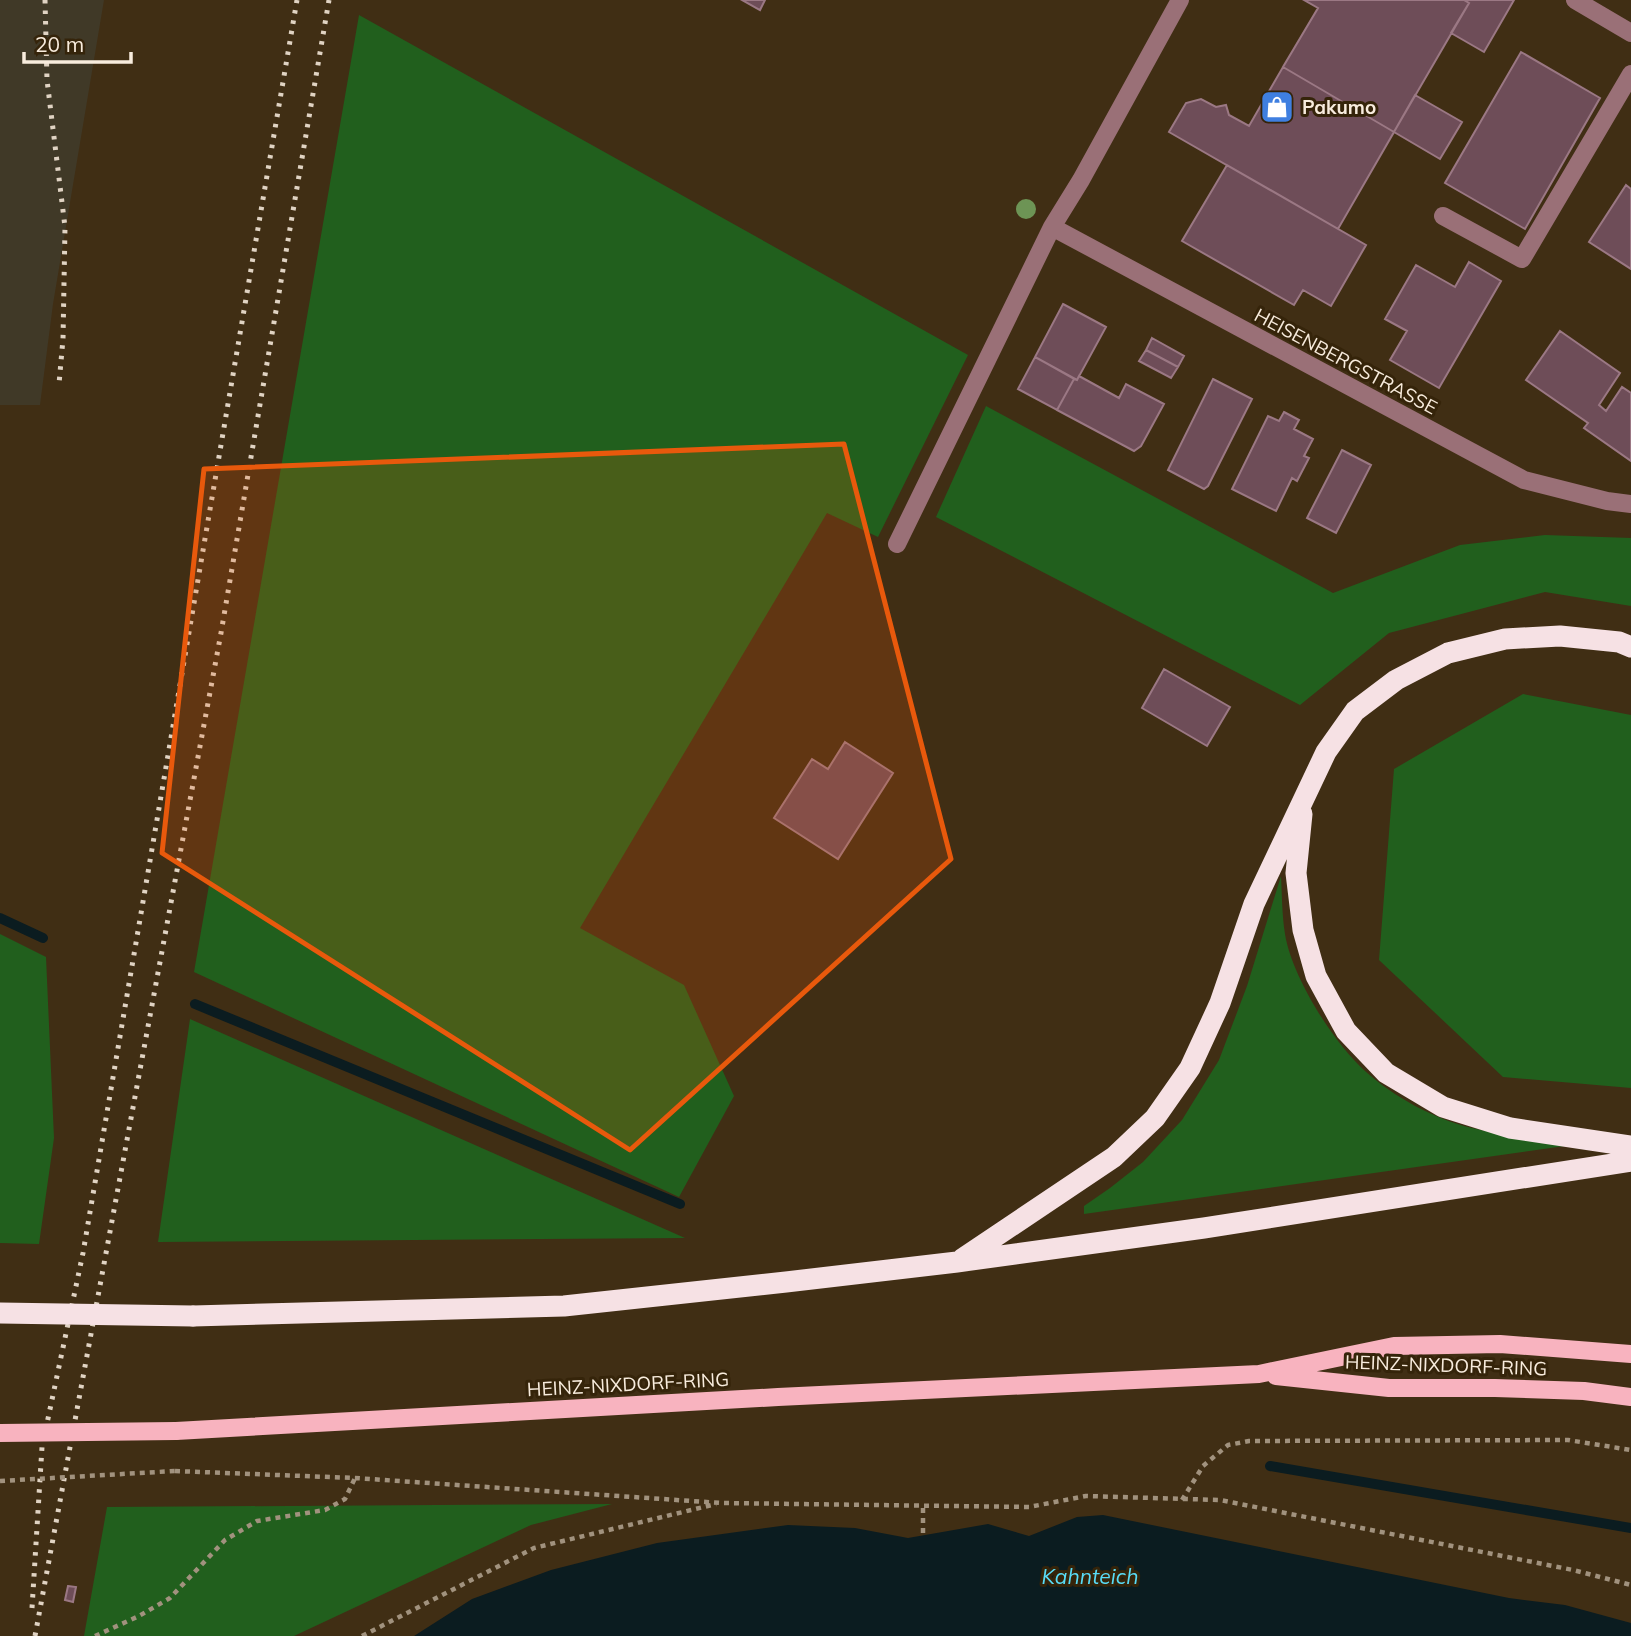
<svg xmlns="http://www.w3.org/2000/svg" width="1631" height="1636" font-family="Mulish,sans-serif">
<rect width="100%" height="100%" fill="#402e14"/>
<path fill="#403927" d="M0,0H104L53,304L40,405H0Z"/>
<path fill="#215f1d" d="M359,15L968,355L878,537L827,513L580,928L684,985L734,1096L679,1197L194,972Z
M986,406L1333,593L1460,545L1545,535L1631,538V606L1545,592L1389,633L1300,705L936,517Z
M1523,694L1631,715V1088L1503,1077L1379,960L1394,769Z
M1281,876C1282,895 1282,915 1285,934C1292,977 1333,1042 1365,1071C1394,1097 1434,1119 1472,1128C1505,1136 1539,1139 1572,1145L1084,1214V1206L1110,1188L1143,1162L1182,1120L1219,1060L1247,986Z
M0,934L46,957L54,1138L39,1244L0,1243Z
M190,1019L685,1238L158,1242Z
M612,1504L531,1525L294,1636H84L107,1507Z"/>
<path fill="#0b1c20" d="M1103,1515L1509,1598L1565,1605L1631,1623V1636H414L472,1599L551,1570L657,1543L788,1525L855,1528L908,1538L988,1524L1029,1536L1077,1517Z"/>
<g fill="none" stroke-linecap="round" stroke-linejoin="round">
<path stroke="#0b1c20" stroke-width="10" d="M0,918L43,938
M195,1004L680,1204
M1270,1466L1631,1528"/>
</g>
<path fill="#6e4d58" stroke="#9b7884" stroke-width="2" d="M742,0H765L760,10Z
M1304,0H1464L1469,3L1394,132L1283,67L1318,8Z
M1464,0H1514L1484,52L1451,33L1469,3Z
M1521,52L1600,98L1525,229L1445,183Z
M1283,67L1394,132L1338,229L1169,132L1186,103L1201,99L1216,107L1226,105L1229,115L1249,126Z
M1415,95L1462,122L1440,159L1394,132Z
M1227,165L1366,245L1331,306L1303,290L1294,305L1182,241Z
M1626,185L1631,189V269L1589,242Z
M1469,262L1501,281L1439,388L1390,360L1407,331L1385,319L1416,265L1455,287Z
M1063,304L1106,327L1077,380L1035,357Z
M1560,331L1620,373L1599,405L1606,411L1622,387L1631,393V461L1584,428L1588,423L1526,380Z
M1152,338L1184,356L1178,367L1146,350Z
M1146,350L1178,367L1171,378L1139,361Z
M1035,357L1074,379L1057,410L1018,389Z
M1079,376L1119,398L1126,384L1164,404L1141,446L1134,451L1057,410L1074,379L1077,380Z
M1213,379L1252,399L1208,486L1204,489L1168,470Z
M1284,412L1299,420L1294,429L1313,439L1304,456L1309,458L1297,481L1292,478L1276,511L1232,489L1268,416L1279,421Z
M1342,450L1371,465L1336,533L1307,518Z
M1164,669L1230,707L1207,746L1142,708Z
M845,742L893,773L838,859L774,818L812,759L828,769Z
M68,1586L76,1587L73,1602L65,1600Z"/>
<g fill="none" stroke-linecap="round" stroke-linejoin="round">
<path stroke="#a1927e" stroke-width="4.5" stroke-dasharray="5 5" stroke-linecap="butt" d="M175,1471L355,1478L721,1503L1029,1507L1086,1496L1220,1500L1573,1570L1631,1585
M1182,1500L1203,1466L1228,1445L1249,1441L1568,1440L1631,1450
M923,1533V1507
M95,1636L139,1616L170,1598L225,1540L257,1521L325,1510L345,1499L355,1478
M362,1636L534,1548L716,1504"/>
<path stroke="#9a7077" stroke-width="18" d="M1575,0L1631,33
M1443,216L1522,259L1631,74
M1052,227L1524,480L1607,501L1631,504
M897,544L1052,227L1081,180L1180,0"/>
<path stroke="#f8b3bf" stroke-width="18" d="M1276,1376L1389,1388H1495L1584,1391L1631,1397
M176,1431L778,1397L1259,1374L1394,1346L1500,1344L1631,1354"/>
<path stroke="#f6e1e4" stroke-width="21" d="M1302,814L1296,873L1303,930L1316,976L1346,1031L1386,1073L1443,1107L1510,1128L1631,1146
M962,1259L1114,1157L1155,1118L1190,1068L1220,1003L1254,904L1326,752L1355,711L1396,680L1448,653L1505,639L1560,636L1619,642L1631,647
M193,1316L564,1306L786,1282L957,1262L1204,1228L1631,1161"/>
<path stroke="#e0d3c3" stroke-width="5" stroke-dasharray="3.5 7" stroke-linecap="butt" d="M45,0L47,80L65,227L63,339L59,384
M32,1608L42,1447L83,1253L297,0
M35,1636L221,633L329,0"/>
<path stroke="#a1927e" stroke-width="4.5" stroke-dasharray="5 5" stroke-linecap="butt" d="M0,1481L175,1471"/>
<path stroke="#f8b3bf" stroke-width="18" d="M0,1433L176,1431"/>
<path stroke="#f6e1e4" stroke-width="21" d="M0,1313L193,1316"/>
</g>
<circle fill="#6d9455" cx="1026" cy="209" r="10"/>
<path fill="#e8590c" fill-opacity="0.2" stroke="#e8590c" stroke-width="5" stroke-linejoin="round" d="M844,444L951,859L630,1150L162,853L204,469Z"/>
<defs>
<symbol id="shop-square" viewBox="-11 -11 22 22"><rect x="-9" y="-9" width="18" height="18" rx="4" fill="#3f7fe0" stroke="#35240a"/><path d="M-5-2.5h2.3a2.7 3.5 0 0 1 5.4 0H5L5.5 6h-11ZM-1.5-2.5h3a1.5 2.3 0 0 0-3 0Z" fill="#fff"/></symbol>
</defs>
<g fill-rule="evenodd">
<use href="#shop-square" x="1258" y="88" width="38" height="38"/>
</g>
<g text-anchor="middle" stroke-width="6" stroke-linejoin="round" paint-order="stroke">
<g font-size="19" font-weight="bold" fill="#f8ecdd" stroke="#35240a" text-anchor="start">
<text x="1302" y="114">Pakumo</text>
</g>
<g font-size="19" fill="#f8ecdd" stroke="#35240a">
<text transform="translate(1346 361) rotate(28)" y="7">HEISENBERGSTRASSE</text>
<text transform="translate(1446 1365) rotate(2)" y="7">HEINZ-NIXDORF-RING</text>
<text transform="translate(628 1384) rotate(-3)" y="7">HEINZ-NIXDORF-RING</text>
</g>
<g font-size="21" font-style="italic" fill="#58dcf7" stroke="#35240a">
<text x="1090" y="1584">Kahnteich</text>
</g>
</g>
<path d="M24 52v10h107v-10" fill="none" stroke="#f8ecdd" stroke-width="3.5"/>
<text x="35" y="52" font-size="21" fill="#f8ecdd" stroke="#35240a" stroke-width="5" paint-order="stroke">20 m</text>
</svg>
